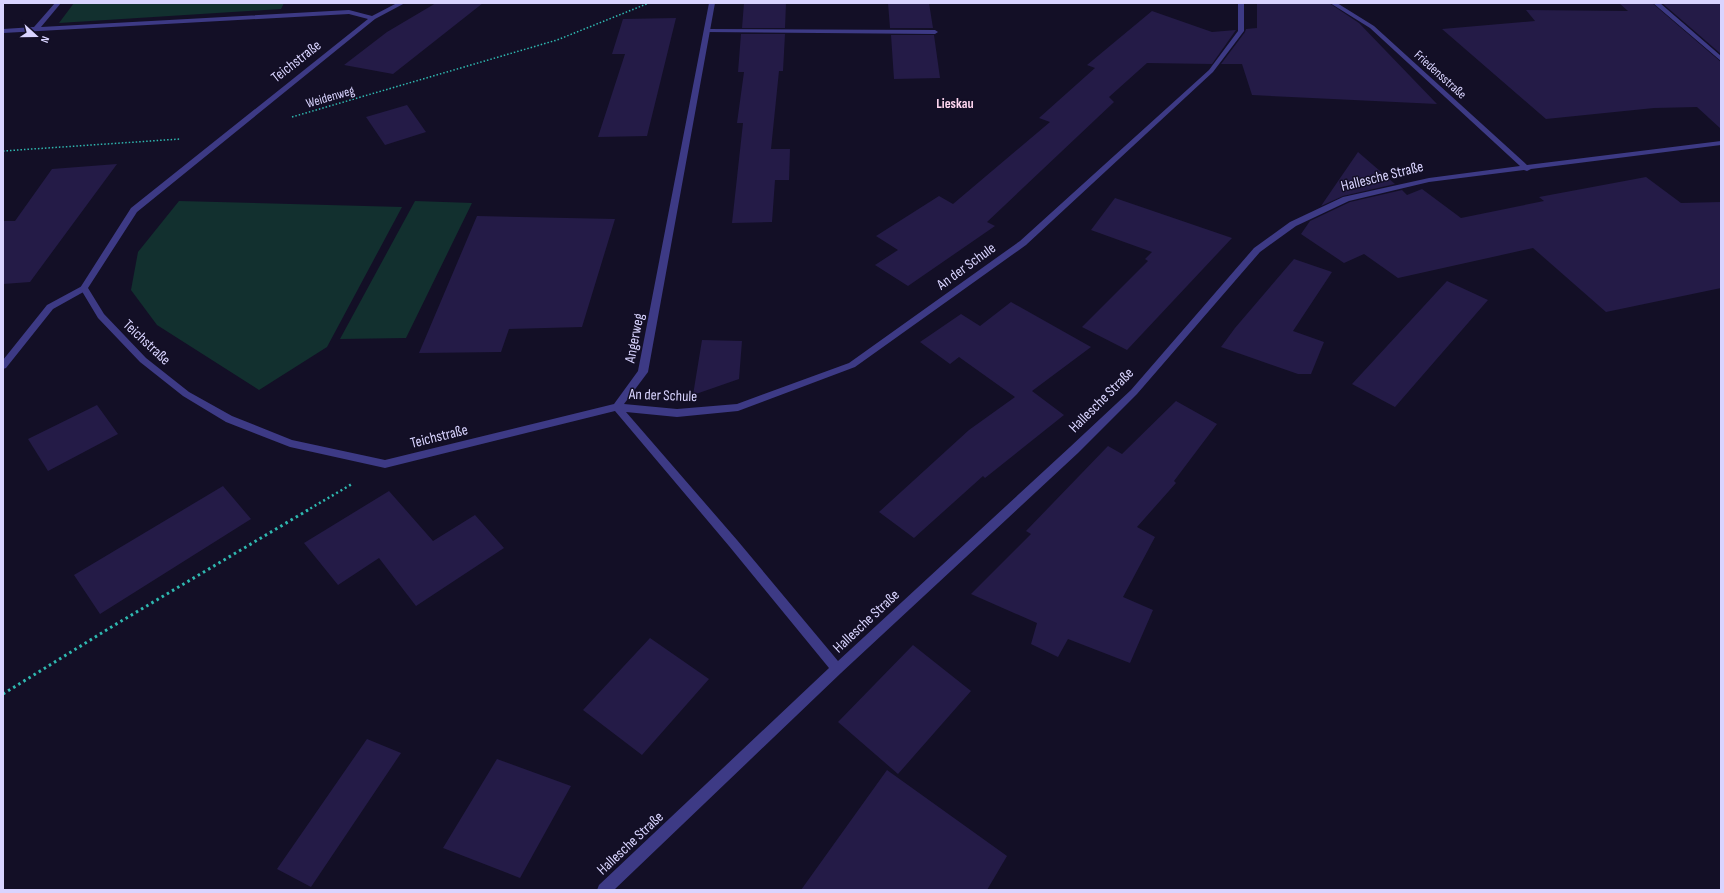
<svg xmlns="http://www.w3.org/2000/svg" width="1724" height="893" font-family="'Sofia Sans Condensed',sans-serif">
<rect width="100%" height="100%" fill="#130f26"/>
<path fill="#12302f" d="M74,3H284L281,9L59,23Z
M179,201L402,207L327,347L259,390L157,325L131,290L138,252Z
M415,201L472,203L406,338L340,339Z"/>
<path fill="#241b47" d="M436,3H483L393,74L344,65L387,32Z
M744,3H786L785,28H742Z
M888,3H929L933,28H890Z
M1257,3H1329L1359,23L1437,104L1252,95L1242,64H1221L1245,32L1246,29L1257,28Z
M1619,3H1652L1721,62V129L1697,107L1654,108L1546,119L1442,29L1535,21L1526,10L1628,11Z
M1662,3H1721V54Z
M1152,11L1212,32L1236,30L1212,64L1147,63L1109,97L1114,102L987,222L995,226L908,286L875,265L898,250L876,236L939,196L953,204L1050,122L1039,118L1095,68L1087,65Z
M676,18L647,136L598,137L625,54H612L623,19Z
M741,34H785L783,71H779L771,149H790L789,180H775L772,222L732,223L743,123H737L744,72H738Z
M891,35H934L940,78L894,79Z
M407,105L426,132L385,145L366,117Z
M1358,152L1395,184L1343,196L1321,206Z
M117,164L30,282L3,284V221H15L52,169Z
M1646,177L1681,203L1721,202V288L1606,312L1533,248L1398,278L1364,254L1344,263L1301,234L1310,221L1350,202L1402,190L1407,195L1422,189L1461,218L1544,201L1539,197Z
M1115,198L1232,238L1127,350L1082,327L1148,261L1145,259L1152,252L1091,230Z
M477,216L615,219L582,327L509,329L501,352L419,353Z
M1294,259L1332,272L1293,331L1324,342L1311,374H1298L1221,347L1235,328Z
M1447,281L1488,300L1395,407L1352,384Z
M1011,302L1091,347L1032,391L1064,415L985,478L983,476L914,538L879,512L969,430L1015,397L959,357L950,364L920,342L961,314L980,326Z
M702,340L742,341L739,379L693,395Z
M1176,401L1217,424L1174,481L1176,483L1137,527L1155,537L1123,597L1153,610L1130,663L1068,639L1058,657L1031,644L1037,623L971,594L1031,534L1026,531L1108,446L1122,454Z
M97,405L118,434L48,471L28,439Z
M223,486L251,519L100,614L74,575Z
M389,491L433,541L475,515L504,548L416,606L379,558L338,585L304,543Z
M650,638L709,679L642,755L583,710Z
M913,645L971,691L898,774L838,722Z
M367,739L401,753L311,887L277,869Z
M497,759L571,786L520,878L443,848Z
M887,770L1007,856L987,890H801Z"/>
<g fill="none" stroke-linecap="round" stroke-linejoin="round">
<path stroke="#2fb8b0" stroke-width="1.5" stroke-dasharray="1.5 2" stroke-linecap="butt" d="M292,117L557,40L649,3
M3,151L180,139"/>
<path stroke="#2fb8b0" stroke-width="2.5" stroke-dasharray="2 3" stroke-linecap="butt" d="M306,511L352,484"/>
<path stroke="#2fb8b0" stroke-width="3" stroke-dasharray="2.5 3.5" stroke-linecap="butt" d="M3,694L113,626L308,510"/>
<path fill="#3d3a85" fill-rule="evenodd" d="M707,29L935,30L938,32L935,34L705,32L704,31Z
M84,285L87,286L88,288L87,290L53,309L6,368L3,369V360L47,305Z"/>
<path fill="#3d3a85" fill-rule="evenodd" d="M55,3H61L41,27L349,10L372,16L397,3H405L375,19L137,212L88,288L104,314L146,358L189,392L232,416L292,440L385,460L614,404L638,371L709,3H715L648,372L624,404L677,409L737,404L849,363L1020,241L1209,70L1238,31V3H1244V31L1213,72L1026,245L855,367L738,411L677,417L626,412L737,540L838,661L1070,447L1131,390L1254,248L1290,222L1343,197L1429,178L1520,166L1370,28L1330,3H1337L1374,26L1527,165L1721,141V145L1531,169L1527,171L1524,170L1429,182L1349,201L1296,226L1260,252L1137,394L1078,453L841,673L614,890H597L599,885L829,668L729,546L615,411L385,468L290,447L226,422L183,396L140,362L98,318L80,288L131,208L368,19L349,14L3,33V29L34,27Z
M1653,3H1660L1721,56V61Z"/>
</g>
<g text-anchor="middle" stroke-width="3" stroke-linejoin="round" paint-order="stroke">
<g font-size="13" fill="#d9d4ff" stroke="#130f26">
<text transform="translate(1441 74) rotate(42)" y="5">Friedensstraße</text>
<text transform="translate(330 96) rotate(-16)" y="5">Weidenweg</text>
</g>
<g font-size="14" font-weight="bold" fill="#ffd6f0" stroke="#130f26">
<text x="955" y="108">Lieskau</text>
</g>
<g font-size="15" fill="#d9d4ff" stroke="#130f26">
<text transform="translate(296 61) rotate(-38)" y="5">Teichstraße</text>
<text transform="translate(1382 176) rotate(-14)" y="5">Hallesche Straße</text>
<text transform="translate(966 266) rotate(-36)" y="5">An der Schule</text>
<text transform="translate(634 338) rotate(-79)" y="5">Angerweg</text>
<text transform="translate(147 342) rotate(43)" y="5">Teichstraße</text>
<text transform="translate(663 395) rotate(2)" y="5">An der Schule</text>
<text transform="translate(1101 400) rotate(-45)" y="5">Hallesche Straße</text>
<text transform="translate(439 436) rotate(-14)" y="5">Teichstraße</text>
<text transform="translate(866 621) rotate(-43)" y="5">Hallesche Straße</text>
<text transform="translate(630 843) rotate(-43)" y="5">Hallesche Straße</text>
</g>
</g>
<rect width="1724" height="893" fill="none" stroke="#d9d4ff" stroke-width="8"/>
<g transform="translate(36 36) rotate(111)" stroke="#130f26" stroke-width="3" paint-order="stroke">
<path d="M0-3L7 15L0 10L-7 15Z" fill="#d9d4ff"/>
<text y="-6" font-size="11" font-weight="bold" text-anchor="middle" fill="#d9d4ff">N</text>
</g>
</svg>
